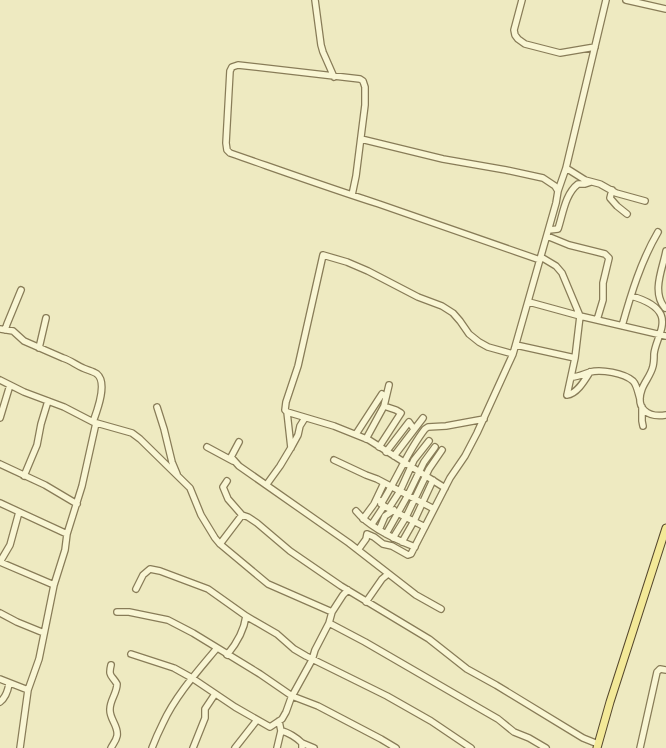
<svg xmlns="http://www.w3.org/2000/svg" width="666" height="748" font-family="'Noto Serif',serif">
<rect width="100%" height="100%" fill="#eeeac1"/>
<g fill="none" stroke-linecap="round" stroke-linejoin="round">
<defs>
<path id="minor" d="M315,0L321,45L323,52L334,77
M522,0L514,30L515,35L518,39L525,44L560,53L595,47
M626,0L666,9
M361,139L443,159L506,170L543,178L555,186L558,191
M566,168L585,180L600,184L616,193L645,201
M612,190L610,198L617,206L627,214
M352,195L356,176L365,105V87L363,81L360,79L238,65L232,67L230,71L226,143L227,150L230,153C279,170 329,188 379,204L540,260
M549,230L558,229C563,214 565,194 578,184H585L591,182
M547,236L569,245L605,254L609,258L603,283V300L597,320
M541,257L556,266L562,273L580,316L575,358L567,395
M631,296C642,299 656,304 661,315C666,327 655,342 654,354C654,358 654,362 653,366C651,375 645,381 642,389C635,408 647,418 666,415
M529,302L580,316L666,336
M665,308C651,292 663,268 666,251
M622,326C631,294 641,261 658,232
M0,329L13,331L24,341L63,358C70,360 76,365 83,368C87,370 93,371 97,374C108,383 97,411 93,422
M5,330L7,324L21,290
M516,345L575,358
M39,348L46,318
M571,377C579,377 583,374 590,372C601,369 624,373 633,381C637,385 638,393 640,399
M0,380L24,392L64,407L93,422L132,433L140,439L190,488L201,515L215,538L220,544L268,584L332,612
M567,395C577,394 585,380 590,372
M157,407L164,429L172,462L177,474
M642,407V421L643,426
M287,412L291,448
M0,418L10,385
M356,434L382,394
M366,439L384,406L389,385
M239,442L231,457L239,466L349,543L416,595L441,609
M207,447L233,461
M379,447L401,413L396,410L384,406
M386,452L409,422L414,429
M394,456L423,418
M334,460L366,475L377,479L434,509
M0,464L45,485L77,504
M24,476L37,445L41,424L48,401
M227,481L223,487L228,499L242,515L248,517L257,523L290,551L341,586L429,639L467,669L496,685L583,738L598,744
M267,484L280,466L292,446L298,435L300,426L305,418
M445,488L369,440L334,426L287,412L285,410L286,402L298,366L323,255L347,262L368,271L418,297L442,306L453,313L460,321L469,334L479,342L488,347L513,354
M377,498L384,506L425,527
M0,503L67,534
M381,504C397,479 407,452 425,429L428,427L446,426L484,419
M389,508L400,491L414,460L429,441
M356,511C370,528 394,539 415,547
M363,519L374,504L384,483
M372,524L384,506
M379,530L385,516L394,510
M386,534L408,495L424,462L435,447
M393,538L406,517L429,469L442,450
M402,542L414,521L433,480
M220,544L242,515
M358,550L366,539L367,534L374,537L383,544L392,546L408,555L411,554L450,478L465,456L477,433L513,354L556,203L558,191L566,168L606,0
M0,562L54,585
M0,562L10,545L19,512
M136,589L143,575L150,569L160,571L208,589L246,616L277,634L294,649L306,656L387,696L431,721L471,748
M366,602L382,579L388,574
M117,612H129L168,620L193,633L260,674L292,696L318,706L381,739L396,748
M0,613L17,622L44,633
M329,623L365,642L453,693L498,719L514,732L529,738L546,748
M131,654L174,668L192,678L235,707L270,727L282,719L286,712L291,698L312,660L315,650L329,623L332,612L343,595L348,590
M227,655C237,643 244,631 246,616
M0,679L28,690
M0,702C5,698 8,690 9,684
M279,721L281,731C288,732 297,738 302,743V748
M302,743L314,748
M20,748L28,690L39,659L54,585L65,550L67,534L82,486L96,423
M111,748C113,744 116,741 117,736C119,726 109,719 110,709C110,700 117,693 117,684C112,675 108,677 111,665
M152,748C155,740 159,731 163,723C176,695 198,671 217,648
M193,748L205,718V709L215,694
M235,748L257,720
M277,748L281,731
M640,748L657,672L660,669L666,670"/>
<path id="major" d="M597,748L610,702L666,528"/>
</defs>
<use href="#minor" stroke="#887c58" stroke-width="8"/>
<use href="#major" stroke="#56482d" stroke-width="9"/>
<use href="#minor" stroke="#f9f6d4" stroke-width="5.5"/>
<use href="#major" stroke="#f3e998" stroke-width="7"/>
</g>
</svg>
